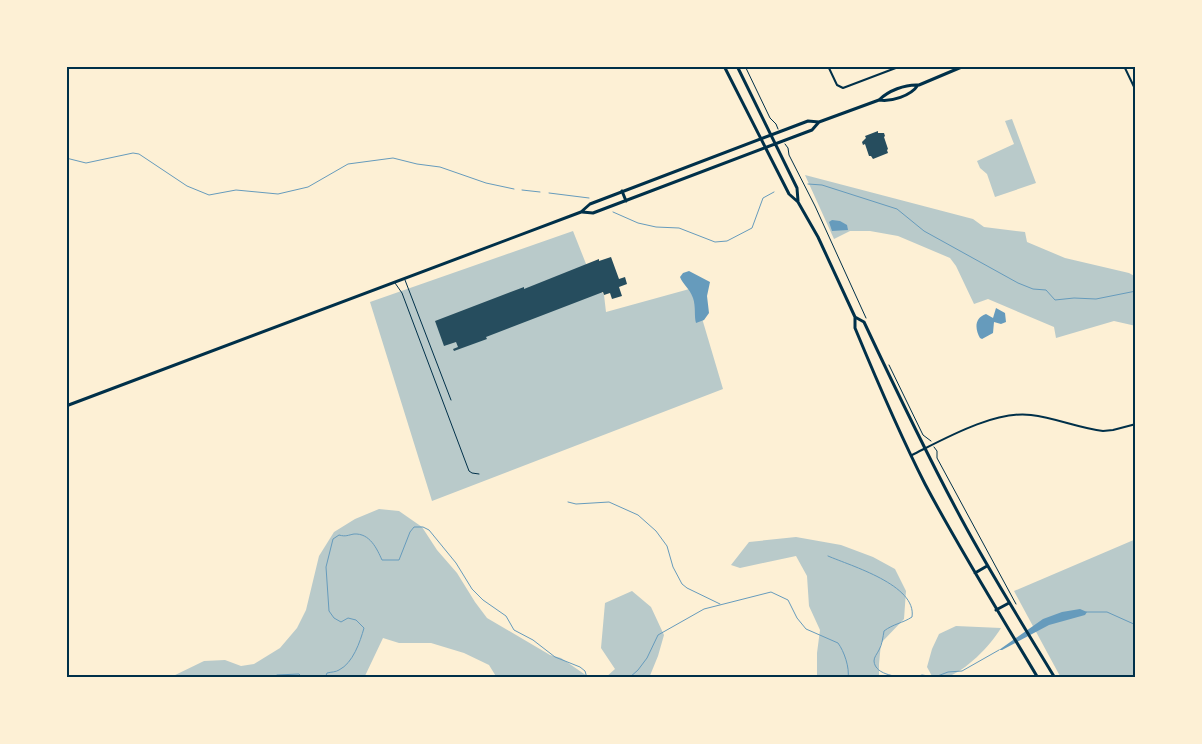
<svg xmlns="http://www.w3.org/2000/svg" width="1202" height="744" font-family="Overpass,sans-serif">
<rect width="100%" height="100%" fill="#fdf0d5"/>
<path fill="#b9caca" d="M1012,119L1036,183L995,197L987,174L980,168L977,161L1014,144L1005,121Z
M805,175L973,219L984,227L1025,232L1027,242L1065,258L1129,273L1136,277V326L1114,321L1056,338L1054,327L988,299L974,304L956,266L950,258L898,236L870,231H850L834,239Z
M573,231L592,279L604,295L606,312L693,288L723,389L432,501L370,302Z
M379,509L399,511L422,527L437,550L457,573L475,602L487,618L550,655L561,658L590,678H497L489,665L464,653L431,643H399L383,638L364,678H169L204,661L225,660L241,666L254,664L280,648L297,628L306,610L319,556L334,532L355,519Z
M796,537L841,545L873,557L895,569L906,591L904,619L881,643L879,664V678H817V653L820,630L809,606L807,576L796,556L740,568L731,565L749,542Z
M1136,539V678H1061L1014,591Z
M632,591L651,607L664,635L658,656L649,678H605L615,669L601,648L605,603Z
M956,626L1001,628C990,646 966,671 945,678C942,679 937,678 933,678L927,667L932,649L939,634Z"/>
<path fill="#669bbc" d="M832,220L840,221L847,225L848,230L832,231L829,222Z
M689,271L710,282L707,296L709,313L704,320L696,323C694,316 696,307 693,298C689,287 683,285 680,277L683,273Z
M996,308L1005,313L1006,322L1001,324L994,322L993,333L982,339L980,338C975,329 974,318 986,314L993,318Z
M1080,609L1087,612L1085,615L1049,625L1002,650H999L1043,619L1062,612Z"/>
<g fill="none" stroke-linecap="round" stroke-linejoin="round">
<path stroke="#669bbc" stroke-width="1" d="M66,158L86,163L133,153L139,154L187,186L209,195L236,190L278,194L308,187L348,164L393,158L417,164L440,167L486,183L514,189
M808,184L822,185L897,209L924,231L1018,283L1033,289L1046,290L1055,300L1074,298L1096,299L1136,291
M522,190L540,192
M549,193L589,198
M613,212L638,223L656,227L679,228L715,242L727,241L752,228L763,198L774,192
M568,502L576,504L609,502L638,515L656,531L667,546L673,567L682,584L687,588L720,604
M828,556C851,566 917,585 912,617C903,623 893,624 884,631C883,637 882,645 879,650C877,654 874,657 874,661C875,676 900,677 911,678
M1086,612H1107L1136,625
M272,678L277,675L299,674L303,678
M325,678L327,673C331,672 336,672 339,670C353,663 360,642 364,628L356,620L348,618L341,622L334,618L329,611L326,567L333,539L339,535C346,537 348,535 354,534C370,533 377,549 382,560H399L410,532L414,527H423L429,530L456,563L472,589L483,600L506,616L514,630L533,640L555,657L580,667L585,671L587,678
M629,678L638,670L647,658L658,635L704,609L771,592L788,600L797,618L806,629L838,643C844,651 850,668 848,678
M912,678L922,675L935,677L948,672L962,671L999,650"/>
</g>
<path fill="#264d5e" d="M878,131V133H884L885,136L884,137L888,149L887,150L888,153L873,159L871,156H869L865,144L863,145L862,142L866,138L865,136Z
M611,257L619,279L625,277L627,284L619,287L622,296L612,299L610,293L604,295L603,292L486,337L487,339L454,351L453,349L458,347L456,342L444,346L435,321L524,287V289L599,259V261Z"/>
<g fill="none" stroke-linecap="round" stroke-linejoin="round">
<path stroke="#003049" stroke-width="1" d="M745,66L770,118L776,124L778,129
M785,144L788,148L789,155L815,206L866,318
M889,365L923,435L931,441
M934,447L937,451V458L1016,604"/>
<path stroke="#003049" stroke-width="1" d="M405,280L451,400
M395,283L402,293L469,471L472,473L479,474"/>
<path stroke="#003049" stroke-width="2" d="M828,66L837,85L843,88L901,66
M1124,66L1136,91
M912,455C944,439 995,410 1031,415C1056,418 1079,428 1103,431L1113,430L1136,424"/>
<path stroke="#003049" stroke-width="3" d="M724,66L789,194L798,202L818,237L855,317V328C877,381 899,433 925,484C960,550 1000,614 1038,678
M737,66L797,188L798,201
M879,100C891,102 911,96 918,85
M622,191L626,201
M582,212L593,213L812,130L819,122
M855,317L864,322C895,388 927,455 962,520C991,574 1023,625 1055,678
M66,406L581,212L590,204L779,132L808,121L819,122L879,100C888,91 905,84 919,85L964,66
M975,573L987,566
M996,610L1009,603"/>
</g>
<rect width="1202" height="744" fill="none" stroke="#fdf0d5" stroke-width="135"/>
<rect x="68" y="68" width="1066" height="608" fill="none" stroke="#003049" stroke-width="2"/>
</svg>
